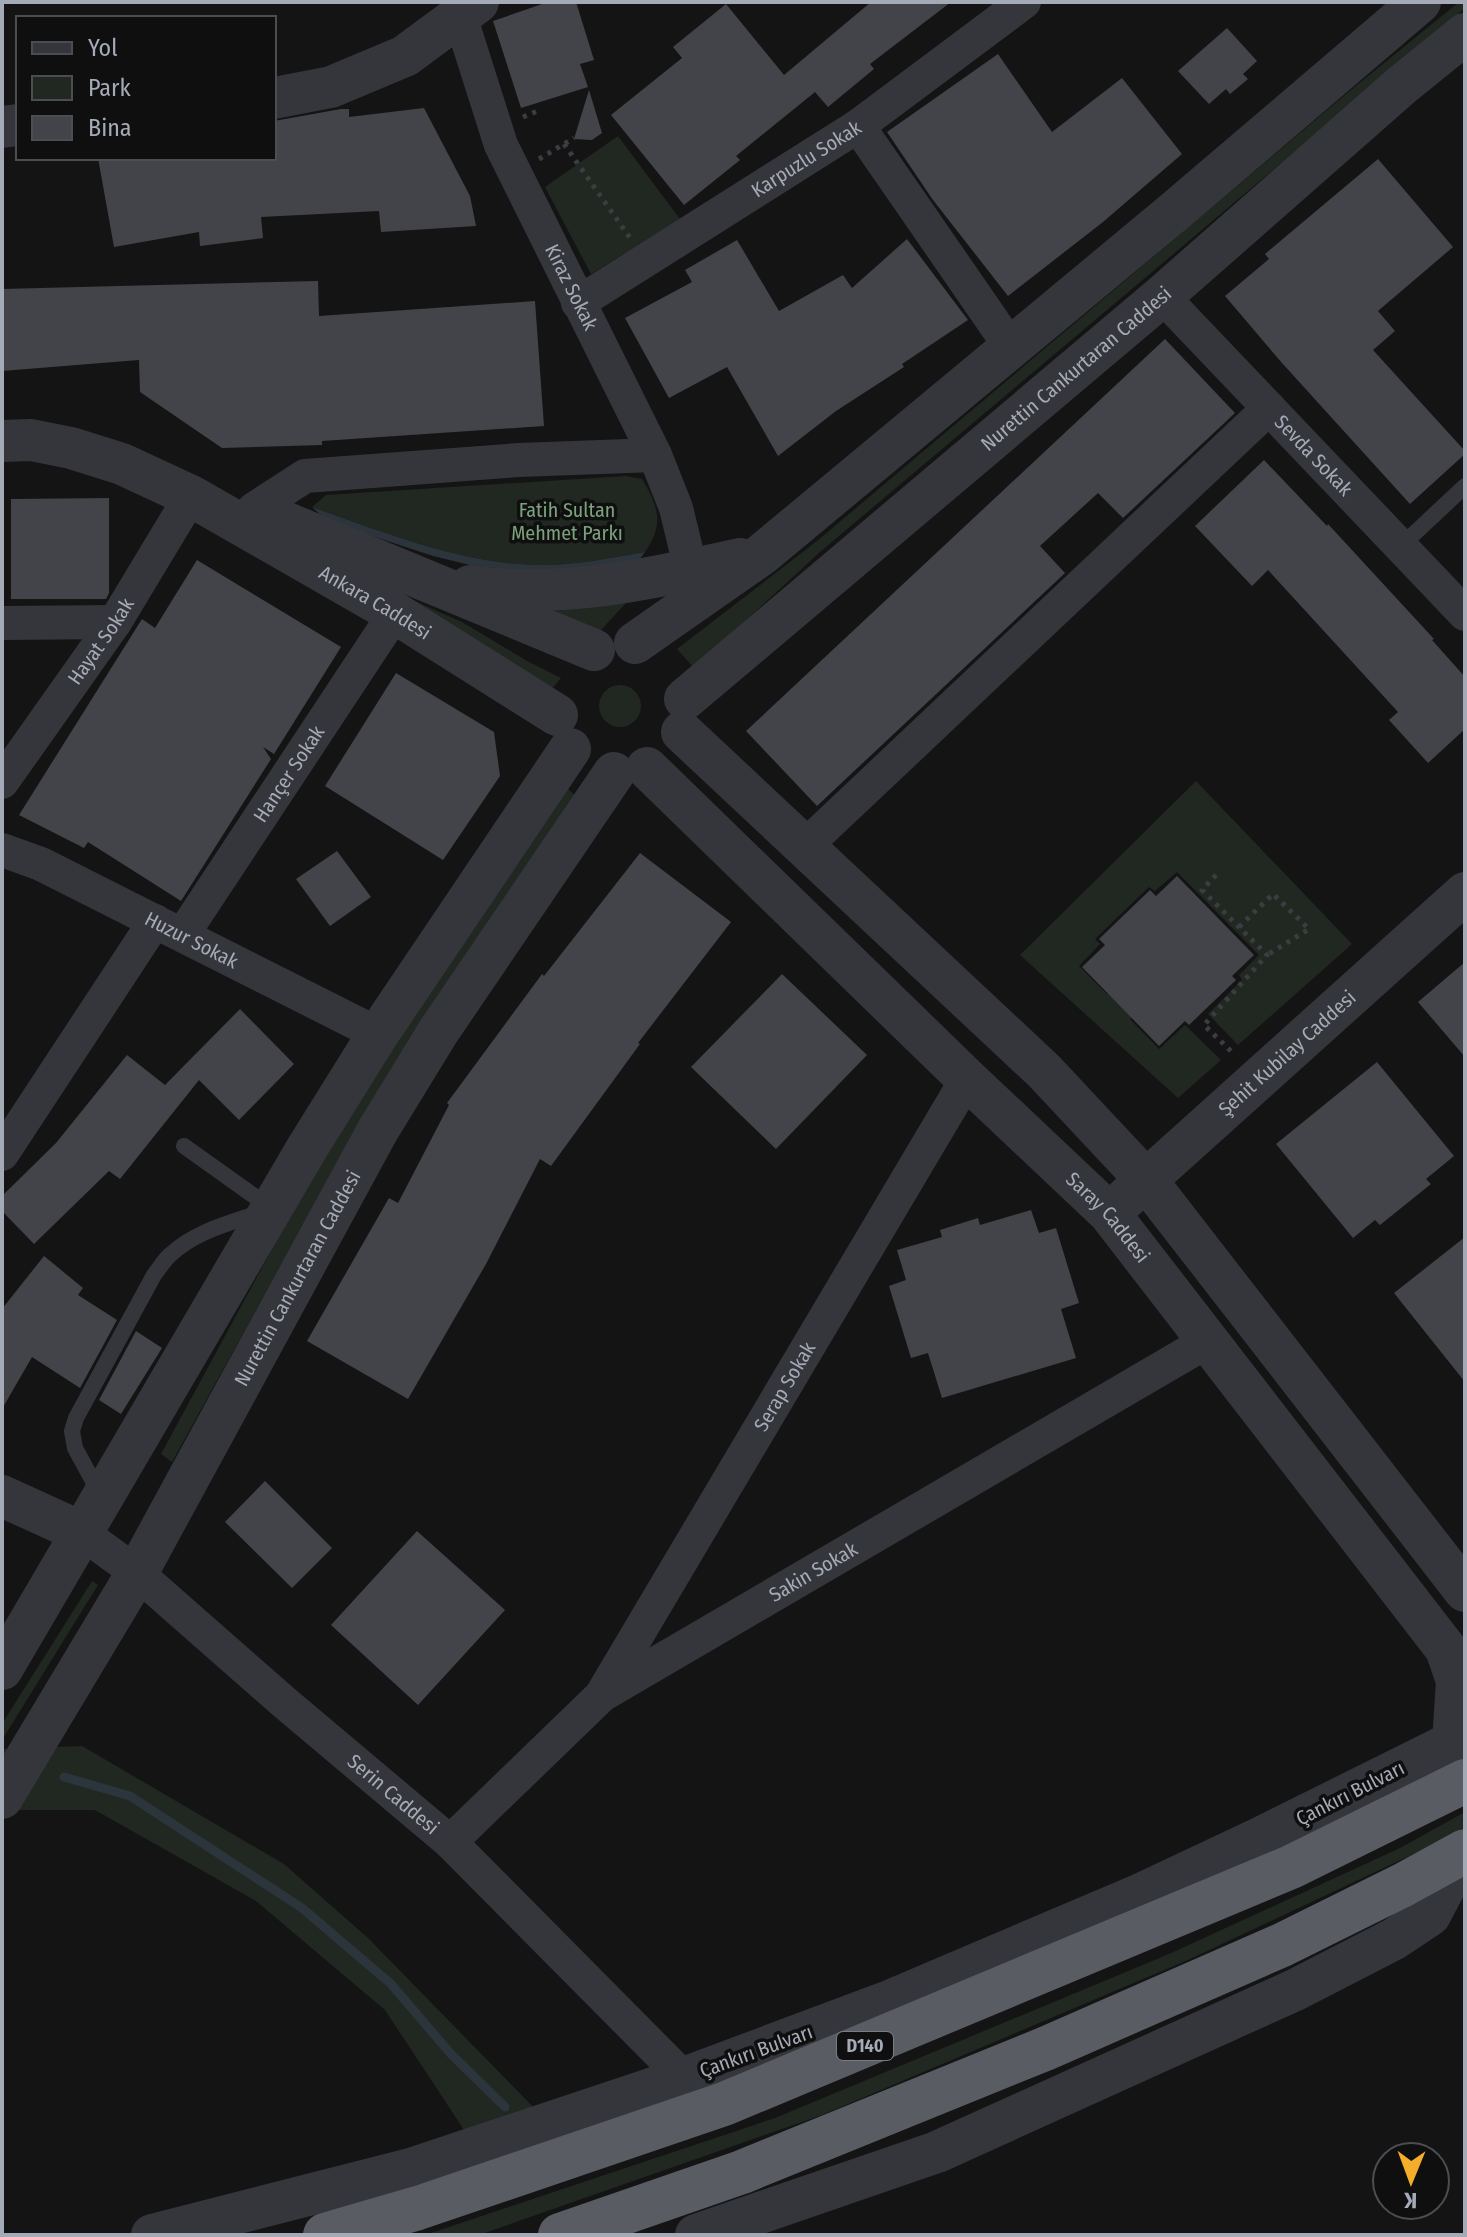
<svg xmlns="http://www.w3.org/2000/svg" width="1467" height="2237" font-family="'Fira Sans Condensed',sans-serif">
<rect width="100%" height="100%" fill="#141415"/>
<path fill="#202821" d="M1459,2H1465V8L820,552L694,668L677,649L817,541L1346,94Z
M618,136L680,219L591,274L545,187Z
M626,476L642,479C659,507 664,525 645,552C609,558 573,566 536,565C458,563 384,532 312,507L326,495Z
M387,589L462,622L527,661L561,678L547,695Z
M626,603L601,630L590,629L537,606Z
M599 706a21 21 0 1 1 42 0a21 21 0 1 1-42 0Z
M1196,781L1352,944L1238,1045L1208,1014L1242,980L1239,975L1259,955L1177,872L1155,891L1149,887L1095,939L1100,944L1079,966L1107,994L1113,989L1136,1013L1130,1019L1159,1049L1185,1025L1221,1060L1178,1098L1020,955Z
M567,788L580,800L335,1167L172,1462L161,1454L290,1216L369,1081Z
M92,1581L98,1585L2,1740V1724Z
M82,1746L284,1864L368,1938L541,2115L470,2139L385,2010L256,1901L95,1810H2V1749Z
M1465,1812V1827L1437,1843L1188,1960L822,2115L479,2235H425L775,2118L1169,1954L1400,1848Z"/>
<path fill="#2c353b" d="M312,507C384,532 458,563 536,565C573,566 609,558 645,552L639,560L625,564L529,571L474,566L433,556L357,531L325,519Z"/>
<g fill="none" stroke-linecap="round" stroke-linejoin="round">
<path stroke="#2c353b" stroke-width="9" d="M64,1777L130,1796L302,1908L391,1984L451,2054L505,2107"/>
</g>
<path fill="#434449" d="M548,2H576L594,60L580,64L588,87L521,108L493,21Z
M871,2H951L870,64L874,69L828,107L815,92L736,156L740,160L684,205L611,115L682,58L673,47L726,4L784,75Z
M1227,28L1257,61L1243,74L1248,79L1230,94L1226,89L1209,104L1178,71Z
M998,54L1052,132L1122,78L1182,154L1103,222L1008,296L933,200L887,132Z
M589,90L602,133L592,140L574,139Z
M424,108L470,196L476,226L381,232L379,211L261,217L263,238L200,246L199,232L114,247L98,158H274V121L341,109H349V117Z
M1378,159L1453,247L1378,311L1395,331L1373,350L1465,451V454L1410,504L1282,363L1225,296L1269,259L1265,254Z
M907,239L968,320L902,364L904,367L836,411L778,456L727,367L669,398L625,318L692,282L685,270L737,240L779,311L843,275L852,288Z
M318,281L319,316L535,301L544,426L322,441V445L222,448L140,392L139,360L2,371V289Z
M1165,339L1235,413L1123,518L1098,493L1040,546L1065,573L817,806L746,731Z
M1264,460L1327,526L1328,524L1434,639L1432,640L1465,677V729L1428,763L1389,720L1398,712L1268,570L1252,586L1195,526Z
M109,498V593L106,599H11V499Z
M197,560L341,647L274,754L263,747L271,759L181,901L88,842L84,848L19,815L142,619L155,628Z
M396,673L494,732L500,776L443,860L325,786Z
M337,851L371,897L330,926L296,879Z
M640,853L731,922L638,1043L640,1044L551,1166L540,1159L486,1264L408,1399L307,1341L389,1198L398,1203L449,1105L447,1103L542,974L544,976Z
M1177,876L1254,955L1232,976L1236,980L1189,1025L1185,1021L1159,1046L1082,967L1105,945L1099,939L1150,890L1156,896Z
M1465,962V1057L1418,1002Z
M782,974L867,1055L776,1149L691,1067Z
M240,1009L294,1064L239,1120L199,1080L120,1179L109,1171L34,1244L2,1211V1196L56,1143L127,1055L165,1085Z
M1377,1062L1454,1156L1426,1179L1431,1184L1380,1225L1375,1220L1353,1238L1276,1144Z
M1031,1210L1039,1233L1056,1228L1079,1303L1061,1309L1076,1358L942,1398L928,1353L911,1358L889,1286L906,1280L897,1250L942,1237L940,1230L978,1218L980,1225Z
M1465,1237V1382L1394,1293Z
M44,1256L83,1288L78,1295L117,1320L80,1388L32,1357L2,1409V1309Z
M136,1331L162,1348L121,1414L99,1400Z
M265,1481L332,1548L292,1588L225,1522Z
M417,1531L505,1610L418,1705L331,1625Z"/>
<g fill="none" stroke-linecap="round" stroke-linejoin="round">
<path stroke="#3b3d42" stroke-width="5" stroke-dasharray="4 6" stroke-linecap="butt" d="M523,117L540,110
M564,144L630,238
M539,159L574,138
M1216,875L1202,890L1267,955L1204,1025L1235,1055
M1239,927L1273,894L1309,929L1267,955"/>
<path stroke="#35363b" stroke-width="16" d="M1401,546L1465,486
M184,1146L271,1208
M101,1496L75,1448L72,1431L76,1418L154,1275C159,1269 164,1260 170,1255C194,1232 229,1223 259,1213"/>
<g stroke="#35363b" stroke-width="34">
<path id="s1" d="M458,2L460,16L501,145L655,455L676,508L691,570"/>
<path d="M858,126L1010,346"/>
<path id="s2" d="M1162,296L1465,614"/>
<path id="s3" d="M578,303L858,126L1024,2"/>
<path d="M254,509L305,476L519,460L655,455"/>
<path d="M2,623L115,622"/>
<path id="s4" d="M2,782L115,622L191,496"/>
<path d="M804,847L1269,408"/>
<path id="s5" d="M2,850L41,864L378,1034"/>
<path id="s6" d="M183,934L395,613"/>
<path d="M2,1154L155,921"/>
<path id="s7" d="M81,1532L137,1573L285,1703L450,1842L684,2078"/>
<path id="s8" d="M604,1691L967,1079"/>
<path id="s9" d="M450,1842L602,1695L1208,1341"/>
</g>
<g stroke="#35363b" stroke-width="42">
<path d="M274,98L331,87L405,56L478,2"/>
<path d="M2,127L18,125"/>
<path id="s10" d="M2,441L31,440L71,448L122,464L191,496L395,613L557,715"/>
<path d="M277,519L594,650"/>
<path d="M470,586C561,599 651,579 740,559"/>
<path d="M635,643L761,555L1174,212L1420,2"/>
<path id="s11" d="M685,699L1162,296L1402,85L1465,34"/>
<path d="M682,732L1044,1071L1146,1180L1465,1591"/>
<path id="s12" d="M647,768L967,1079L1109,1213L1446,1649L1457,1681L1453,1742"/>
<path id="s13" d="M1125,1199L1465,893"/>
<path d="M2,1496L81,1532"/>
<path d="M2,1669L307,1148L378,1034L570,749"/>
<path id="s14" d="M2,1798L137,1573L378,1130L438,1032L614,773"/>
<path d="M152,2235L414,2168L684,2078L887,2002L1141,1894L1260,1838L1465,1736"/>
<path d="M696,2235L937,2152L1295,1990L1394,1939L1430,1915L1463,1852"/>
</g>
<path stroke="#595c63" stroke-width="44" d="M325,2235L418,2208L724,2104L1291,1867L1465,1781
M560,2235L742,2172L1047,2048L1282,1945L1403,1885L1465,1851"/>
</g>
<g text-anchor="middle" stroke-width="7" stroke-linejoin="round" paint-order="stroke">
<rect fill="#0f0f10" stroke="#787c84" stroke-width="2" x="837" y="2032" width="56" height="28" rx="6"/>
<g font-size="18" font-weight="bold" fill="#a5abb6">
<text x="865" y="2052">D140</text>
</g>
<g font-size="20" fill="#a5abb6" stroke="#0f0f10">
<text dy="7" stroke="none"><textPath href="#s3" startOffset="270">Karpuzlu Sokak</textPath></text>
<text dy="7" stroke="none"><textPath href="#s1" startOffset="308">Kiraz Sokak</textPath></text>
<text dy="7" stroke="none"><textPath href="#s11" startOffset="512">Nurettin Cankurtaran Caddesi</textPath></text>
<text dy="7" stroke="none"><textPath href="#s2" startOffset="220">Sevda Sokak</textPath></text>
<text dy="7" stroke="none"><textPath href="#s10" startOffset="412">Ankara Caddesi</textPath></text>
<text dy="7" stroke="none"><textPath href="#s4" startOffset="172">Hayat Sokak</textPath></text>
<text dy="7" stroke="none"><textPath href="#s6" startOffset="192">Hançer Sokak</textPath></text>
<text dy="7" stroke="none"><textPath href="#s5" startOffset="210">Huzur Sokak</textPath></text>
<text dy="7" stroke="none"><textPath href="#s13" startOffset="218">Şehit Kubilay Caddesi</textPath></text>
<text dy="7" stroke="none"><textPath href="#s12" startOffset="644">Saray Caddesi</textPath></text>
<text dy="7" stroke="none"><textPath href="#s14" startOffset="598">Nurettin Cankurtaran Caddesi</textPath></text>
<text dy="7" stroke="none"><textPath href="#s8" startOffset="354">Serap Sokak</textPath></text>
<text dy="7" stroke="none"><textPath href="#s9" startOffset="456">Sakin Sokak</textPath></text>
<text transform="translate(1350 1793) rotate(-27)" y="7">Çankırı Bulvarı</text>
<text dy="7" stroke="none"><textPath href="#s7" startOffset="408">Serin Caddesi</textPath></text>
<text transform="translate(756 2051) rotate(-20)" y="7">Çankırı Bulvarı</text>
</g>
<g font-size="20" fill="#7ca27d" stroke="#0f0f10">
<text x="567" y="517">Fatih Sultan<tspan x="567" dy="23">Mehmet Parkı</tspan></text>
</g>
</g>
<rect width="1467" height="2237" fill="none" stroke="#a5abb6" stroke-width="8"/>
<rect x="16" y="16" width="260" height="144" fill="#0f0f10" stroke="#4b4d52" stroke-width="2"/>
<rect x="32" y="42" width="40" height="12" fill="#35363b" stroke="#4b4d52" stroke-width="2"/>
<text x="88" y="56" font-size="24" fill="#a5abb6">Yol</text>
<rect x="32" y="76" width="40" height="24" fill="#202821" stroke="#4b4d52" stroke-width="2"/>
<text x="88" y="96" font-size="24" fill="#a5abb6">Park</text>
<rect x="32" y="116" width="40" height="24" fill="#434449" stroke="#4b4d52" stroke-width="2"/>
<text x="88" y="136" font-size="24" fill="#a5abb6">Bina</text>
<g transform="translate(1411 2181) rotate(181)"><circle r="38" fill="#0f0f10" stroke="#4b4d52" stroke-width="2"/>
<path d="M0-6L14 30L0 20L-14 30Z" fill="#f5ae2c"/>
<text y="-12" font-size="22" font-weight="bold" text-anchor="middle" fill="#a5abb6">K</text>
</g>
</svg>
